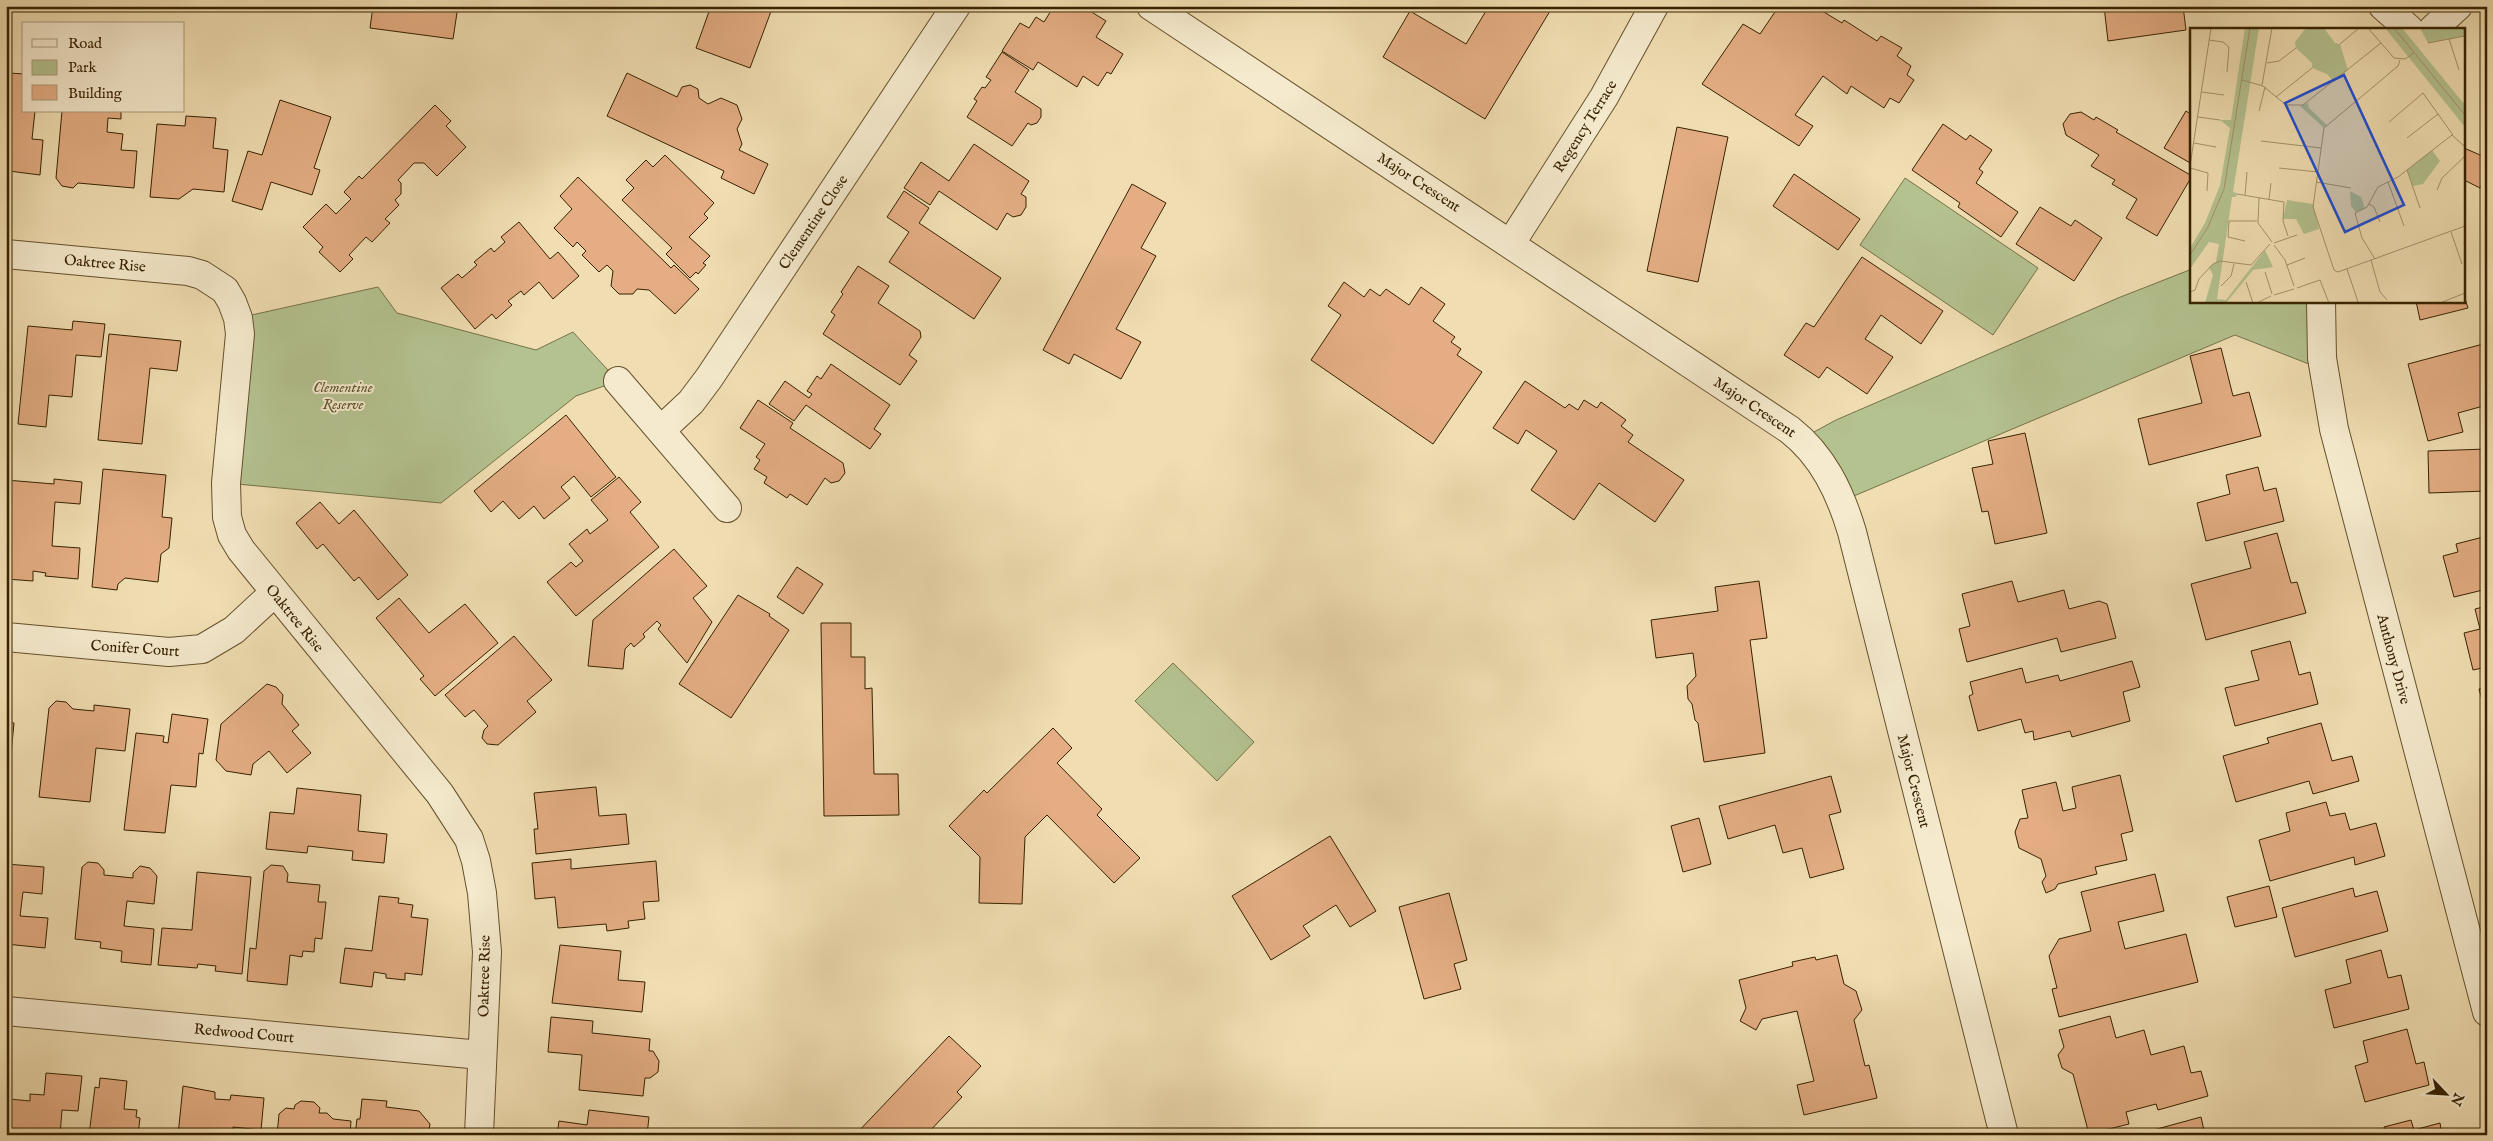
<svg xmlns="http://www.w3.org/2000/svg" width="2493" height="1141" font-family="'IM FELL English',serif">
<rect width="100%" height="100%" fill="#f0deb2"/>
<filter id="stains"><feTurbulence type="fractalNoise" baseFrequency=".004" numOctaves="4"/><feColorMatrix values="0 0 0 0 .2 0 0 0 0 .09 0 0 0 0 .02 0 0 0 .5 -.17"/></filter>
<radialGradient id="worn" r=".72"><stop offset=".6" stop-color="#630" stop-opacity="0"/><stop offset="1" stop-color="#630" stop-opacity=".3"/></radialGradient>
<path fill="#b4c290" stroke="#767248" d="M1905,178L2038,268L1993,335L1860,245Z
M2192,269V301H2321L2324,370L2235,335L1842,501L1801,439L1836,420L2118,298Z
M378,287L397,313L536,350L573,332L618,381L576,396L441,503L226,483L238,318Z
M1173,663L1254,742L1217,781L1135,701Z"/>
<path fill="#e4ad83" stroke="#372200" d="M373,6H458L453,39L370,28Z
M711,6H773L750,68L696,48Z
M1054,6H1082L1106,21L1096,37L1123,54L1111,74L1107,72L1098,86L1083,76L1077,87L1038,62L1033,70L1002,51L1020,23L1029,28L1036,17L1044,22Z
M1489,6H1553L1485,119L1383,57L1410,11L1466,44Z
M1779,6H1821L1819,9L1842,23L1844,20L1877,41L1881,36L1902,48L1897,56L1911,66L1907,75L1914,80L1899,103L1890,98L1884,108L1851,86L1847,94L1823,76L1795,115L1813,126L1799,146L1702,84L1743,24L1760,34Z
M2104,6H2183L2186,30L2108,41Z
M1002,52L1029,70L1015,92L1041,109V117L1037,123L1031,125L1028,123L1012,146L967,117L977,101L974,99L982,87L985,88L991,80L986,77Z
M9,73L24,74V111H35L32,139L43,140L40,175L9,171L10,162L6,161V95Z
M627,73L677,97L682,87L690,85L698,89L699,98L708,104L721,98L737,105L742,119L737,129L742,144L739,150L768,164L754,194L721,178L724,171L607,116Z
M280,100L331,117L314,168L320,170L312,195L271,182L262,210L232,201L248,151L262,155Z
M435,105L451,121L446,126L466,147L437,176L424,163H414L398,180L401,183V194L395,200L399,205L385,219L390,223L372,242L366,237L349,255L353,259L340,272L319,252L323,247L303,227L326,204L336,214L351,199L344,192L359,176L362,179Z
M62,111H121V119L108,118L107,132L123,134L121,150L137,151L134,188L78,183L73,188L62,186L56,178Z
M2186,111L2192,115V164L2164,148Z
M2081,112L2094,120L2096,117L2118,130L2116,132L2192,176L2157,236L2126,218L2137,199L2112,184L2115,180L2091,166L2099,155L2066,135L2063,124L2070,114Z
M186,116L216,118L213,148L228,150L224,192L193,189L179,199L150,197L157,124L185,126Z
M1943,124L1966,140L1970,135L1992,150L1979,169L1983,172L1976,183L2018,212L2001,237L1958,207L1960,203L1912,170Z
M1677,127L1728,137L1698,282L1647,271Z
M974,144L1029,181L1021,194L1026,197V207L1021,215L1013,217L1007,213L997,230L939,191L930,205L904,188L921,162L949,181Z
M2464,148L2487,158V174L2480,188L2466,181L2464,186Z
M665,155L714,203L704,214L708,218L689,237L710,256L703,263L706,265L698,274L696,272L690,278L666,254L672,248L622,200L634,188L626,180L646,160L653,167Z
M1794,174L1860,219L1838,250L1773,206Z
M578,177L671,268L674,265L699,289L675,314L649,290L637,289L633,294H619L611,286L613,271L607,265L599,272L582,255L586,251L577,242L573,247L554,228L572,209L560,196Z
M1132,184L1166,203L1141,248L1156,256L1116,329L1141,342L1121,379L1074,354L1069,364L1043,350Z
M904,191L929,208L919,223L1001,278L974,319L889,262L909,232L887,217Z
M2040,207L2071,226L2075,220L2102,238L2074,281L2016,244Z
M519,222L550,259L558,252L579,276L553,299L539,282L524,295L521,291L508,301L512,305L496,319L492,314L475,329L441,288L458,274L462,278L477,265L474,262L491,248L494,252L505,242L501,237Z
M1862,257L1943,311L1921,344L1881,315L1865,339L1893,357L1867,394L1827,367L1819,378L1784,355L1806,323L1814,327Z
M858,266L889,286L878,303L920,331L921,337L909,355L917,361L900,385L823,334L835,315L831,312L843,294L841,292Z
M1344,282L1364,297L1370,289L1380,296L1386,289L1409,305L1421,287L1445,304L1433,321L1455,337L1451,342L1461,349L1457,355L1482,372L1433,444L1311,360L1341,315L1328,306Z
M2464,295L2468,308L2420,320L2416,301H2464Z
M73,321L105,324L101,357L76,355L72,397L49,395L46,427L18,424L28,326L72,330Z
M109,334L181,341L177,371L150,368L142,444L98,440Z
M2487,343V405L2458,413L2463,432L2428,441L2408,364Z
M2221,348L2233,396L2249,392L2261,436L2149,465L2138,419L2202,403L2190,356Z
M831,364L890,405L874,429L881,434L870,449L806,405L794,421L769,404L785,381L809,398L812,394L807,391L817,376L821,379Z
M1525,381L1565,408L1569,404L1578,410L1584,400L1597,408L1601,402L1626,420L1621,426L1633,435L1628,442L1684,480L1655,522L1599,483L1574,520L1531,490L1557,451L1526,430L1518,444L1493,428Z
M758,400L793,423L790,428L843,463L845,473L839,481L831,483L825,478L807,505L790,494L787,498L764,483L767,477L754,469L760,460L756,457L765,444L740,428Z
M566,415L616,477L591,497L574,476L561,487L570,498L544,519L534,506L519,519L503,501L491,512L474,491Z
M2025,433L2047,533L1995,544L1988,511L1982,512L1972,468L1993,464L1988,441Z
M2487,449V491L2429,493L2428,451Z
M2258,467L2264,491L2276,488L2284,521L2206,541L2197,503L2230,494L2226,475Z
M103,469L166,475L162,517L172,518L169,548L161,554L158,582L125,578L118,584L117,590L92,587Z
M619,477L641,502L630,512L659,547L576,616L547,582L571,562L576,567L583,561L569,544L587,529L590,534L608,520L591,500Z
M54,479L82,482L80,504L55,502L52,546L80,548L78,579L45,576L46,573L33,571V581L6,579V480L54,484Z
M320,502L339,524L354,510L408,575L378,600L359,577L354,581L323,544L317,549L296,523Z
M2277,533L2291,583L2297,582L2306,613L2206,640L2191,584L2251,568L2244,542Z
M2487,536V589L2454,597L2443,556L2458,552L2456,544Z
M674,549L707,586L693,598L712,622L687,663L658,629L661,625L657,621L643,634L645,637L634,647L631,643L625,649L623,669L588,666L593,620Z
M797,567L823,584L803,614L777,597Z
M1759,581L1767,638L1750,640L1765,753L1704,762L1698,723L1695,720L1692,704L1688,699L1687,686L1696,676L1693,653L1656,658L1651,620L1718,611L1715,587Z
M2012,581L2018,602L2064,590L2069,609L2099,601L2107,604L2116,638L2061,652L2057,638L1967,662L1959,629L1970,626L1962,594Z
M738,595L770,614L769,616L789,630L731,718L679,684Z
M399,598L429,633L465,604L498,643L435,696L420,679L424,676L376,618Z
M2487,606V667L2473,670L2464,633L2480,629L2475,609Z
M821,623H851V657H865V689L872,688L874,774H898L899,815L824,816Z
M514,636L552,680L527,701L536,712L498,745L487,744L482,738L484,730L488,726L474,710L465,717L445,695Z
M2290,641L2299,675L2310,672L2318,704L2235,726L2225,688L2259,680L2251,651Z
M2132,661L2140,687L2123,692L2130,721L2072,737L2070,731L2034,740L2033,731L2025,733L2021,719L1978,731L1969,696L1973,694L1970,682L2022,668L2026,683L2058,675L2060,681Z
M267,684L276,687L283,695L282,704L299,725L292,731L311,753L287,773L269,751L253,764L251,775L226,771L216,760L221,724Z
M2487,687V719L2479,689Z
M56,701L66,702L73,709L94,711V705L130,709L125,751L96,748L90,802L39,797L49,708Z
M172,714L208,719L203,754L199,753L196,787L171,785L165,833L124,830L136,733L164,736L163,742L168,743Z
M6,722L14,723L7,797H6Z
M2321,723L2332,761L2352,756L2359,781L2313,794L2309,781L2236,802L2223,756L2269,743L2267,738Z
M1053,728L1072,748L1057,763L1102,809L1097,815L1140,858L1114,883L1047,815L1025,837L1022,904L979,903L980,857L949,826L984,790L987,793Z
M2120,775L2133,831L2121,834L2127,860L2095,867L2097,874L2058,884L2055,889L2046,893L2042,882L2046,876L2041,859L2019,848L2015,832L2020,819L2028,818L2022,790L2056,782L2063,811L2076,808L2072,787Z
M1831,776L1841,812L1829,815L1844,869L1810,878L1802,848L1783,853L1775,825L1728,839L1719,806Z
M596,787L599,816L626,814L629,844L536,854L534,829H538L534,793Z
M297,788L361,795L358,831L387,834L384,863L352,860L353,851L308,846L307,853L266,849L270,812L294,814Z
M2326,802L2330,816L2345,813L2350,830L2376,823L2385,856L2355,865L2354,857L2270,881L2259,840L2290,831L2286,813Z
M1699,818L1711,864L1683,872L1671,826Z
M1330,836L1376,911L1350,927L1336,905L1303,926L1310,936L1271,960L1232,896Z
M571,859V869L656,861L659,901L643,902L645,919L628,921L629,928L607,931L606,924L558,928L555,897L535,899L532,863Z
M88,862L98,863L104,870V875L133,878V873L140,866L150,868L157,876L154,904L127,901L124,926L154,929L151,965L121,962L122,951L100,948L101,942L75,939L82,867Z
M6,864L44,867L42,894L23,892L20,916L48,918L45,948L6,944Z
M271,865L283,866L288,874L287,882L320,885L318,902H326L322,939L315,938L314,952L303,951L302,957L290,955L287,985L247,981L250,948L256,949L264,871Z
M197,872L251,877L242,974L215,971L216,966L198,964L197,968L158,965L162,928L192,930Z
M2155,874L2164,911L2118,922L2125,949L2186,934L2198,982L2059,1017L2052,989L2057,988L2049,956L2059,939L2091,931L2081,892Z
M2269,886L2277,917L2235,927L2227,897Z
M2353,888L2355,897L2377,891L2388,931L2295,957L2282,908Z
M1449,893L1467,960L1454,964L1461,989L1424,999L1399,907Z
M379,896L399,898L398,903L413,905L411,917L428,919L422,975L405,973V980L386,978V974L374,972L372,987L340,983L345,948L372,951Z
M560,945L621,951L618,980L645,982L642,1012L552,1003Z
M2381,950L2388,978L2401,975L2409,1009L2334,1028L2325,990L2351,983L2346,960Z
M1837,955L1844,984L1856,991L1862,1010L1854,1020L1865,1066L1869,1065L1877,1098L1804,1115L1797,1085L1814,1081L1797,1011L1762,1019L1756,1030L1740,1021L1746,1008L1739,980L1793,966L1792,962L1815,957L1816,960Z
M2110,1016L2116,1038L2144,1030L2151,1055L2184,1046L2191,1073L2201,1071L2208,1096L2158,1110L2156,1104L2126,1112L2129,1124L2089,1134L2073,1074L2062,1068L2058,1055L2064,1047L2059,1030Z
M551,1017L593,1021L592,1033L650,1039L649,1051H653L659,1061L658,1072L650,1078H645L643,1096L579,1090L582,1055L548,1052Z
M2407,1029L2416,1064L2424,1062L2429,1085L2365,1102L2355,1066L2368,1062L2363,1041Z
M949,1036L981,1066L957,1092L962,1097L926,1135H855Z
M46,1073L82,1076L78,1111L62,1110L60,1135H6L9,1099L30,1101V1094L44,1095Z
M100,1078L127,1081L124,1109L137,1110L136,1117L140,1118L138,1135H89L95,1087L99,1088Z
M183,1086L215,1092V1099L230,1100L231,1095L264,1098L261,1130L233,1127L232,1135H178Z
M362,1099L387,1101L386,1107L419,1111L430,1124L428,1135H355L357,1119H360Z
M301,1101L314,1102L320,1108L319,1113H327L333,1119L351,1121L350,1135H277L279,1114L286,1108L294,1109L295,1105Z
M589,1110L649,1117L647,1135H557L559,1121L587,1125Z
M2201,1117L2205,1135H2135Z
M2411,1120L2414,1130L2440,1123L2442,1135H2386L2384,1127Z"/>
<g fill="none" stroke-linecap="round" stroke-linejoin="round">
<defs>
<path id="minor" d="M1151,6L1790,430C1823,456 1840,492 1852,532L2004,1135
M2383,6L2409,29
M2433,29L2458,6
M1511,243L1604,97L1654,6
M6,254L188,271L202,275L225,290L232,302L238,318L240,334L226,483L227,517L232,535L241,550L440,794L469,839L476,861L482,893L487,952L479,1135
M2321,301L2322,358L2334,429L2487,1012
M618,381L727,508
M661,430L691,402L709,378L956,6
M6,637L169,652L202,649L234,630L274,593
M6,1011L481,1055"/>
</defs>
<use href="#minor" stroke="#65512c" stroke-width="30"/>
<use href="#minor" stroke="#f5eacd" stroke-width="28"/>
</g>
<g text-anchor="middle" stroke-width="4" stroke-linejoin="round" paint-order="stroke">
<g font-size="15" fill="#372200" stroke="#f5eacd">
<text transform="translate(1585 126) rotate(-58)" y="5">Regency Terrace</text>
<text transform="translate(1419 182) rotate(33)" y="5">Major Crescent</text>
<text transform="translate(813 222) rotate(-56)" y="5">Clementine Close</text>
<text transform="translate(105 263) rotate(5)" y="5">Oaktree Rise</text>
<text transform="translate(1755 407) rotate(34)" y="5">Major Crescent</text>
<text transform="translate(295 618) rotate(51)" y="5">Oaktree Rise</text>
<text transform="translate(135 648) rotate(4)" y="5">Conifer Court</text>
<text transform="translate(2394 659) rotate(75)" y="5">Anthony Drive</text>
<text transform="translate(1914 781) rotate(76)" y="5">Major Crescent</text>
<text transform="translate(484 976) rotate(-89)" y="5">Oaktree Rise</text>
<text transform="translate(244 1033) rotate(5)" y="5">Redwood Court</text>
</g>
<g font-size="15" font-style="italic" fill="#5c522b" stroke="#f5eacd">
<text x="343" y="392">Clementine<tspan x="343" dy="17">Reserve</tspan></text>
</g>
</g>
<g transform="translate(2190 28)">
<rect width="275" height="275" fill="#f0deb2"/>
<path d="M55,0H69L43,164L47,165L46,169H42L27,271L36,272L75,222L83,239L63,242L36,275H15L23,247L19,239L26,234L29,216L19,214L0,241V220L15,195L30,157L40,100L30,92H41ZM121,0H134L145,15L150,16L158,42L144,54L137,46L122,40V35L106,20L105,14L114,2ZM195,0H212L275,77V99ZM230,0H275V8L238,15ZM118,75L119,80L137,97L134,100L110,78ZM242,122L250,133L233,156L223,158L217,142ZM160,163L171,169L175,181L166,184L161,178ZM97,172L123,176L129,201L114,206L106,191H93Z" fill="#b4c290"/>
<path fill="none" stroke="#a6936b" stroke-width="1" d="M178,0L204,30L215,31L224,25M204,0L275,87M259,11L269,42M19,12L33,14L39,19L37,44M238,15L275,8M150,16L169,0M210,32L208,38L134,100L123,179L144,242L148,244L275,198M77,35L89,33L106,20M52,52L73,58L96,77H113L191,15M72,57L82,0M12,64L34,67M86,69L122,40M69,83L75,59M8,89L30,92M199,94L233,65L263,107M217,110L248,86M71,113L131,120M4,115L26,119M0,138L21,0M0,140L18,145L17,163M89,140L128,144M217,142L230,180M126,154L161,160M198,154L214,198M247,162L252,150L275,128M47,166L94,174L93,193L98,208M55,167L57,144M69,170L68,195L82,214M79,171L81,155M179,176L184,179L190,194M261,204L272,236M55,213L38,209L39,193H67M84,215L107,207M84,217L95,232L104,258M0,227L18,199L34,161L60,0M185,231L172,210L165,185L177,179L188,159L208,149L262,107L275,119M181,232L190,264L197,272M97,237L115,230M157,241L168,274M75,244L82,266M56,254L63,275M31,258L41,248L44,236M107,260L130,252L139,275M0,264L5,262L9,251L23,236L30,233L61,237L80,216M84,267L104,261M67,275L81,268M250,275L275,265"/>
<path fill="#1d4ed8" fill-opacity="0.15" stroke="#1d4ed8" stroke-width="2.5" d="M154,47L214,177L155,204L95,75Z"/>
<rect width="275" height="275" fill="none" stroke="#372200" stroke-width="2.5"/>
</g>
<rect width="2493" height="1141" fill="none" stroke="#f0deb2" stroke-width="25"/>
<rect x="8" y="8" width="2478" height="1126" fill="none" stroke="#372200" stroke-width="2.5"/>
<rect x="12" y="12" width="2468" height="1116" fill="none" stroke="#372200"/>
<rect x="22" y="22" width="162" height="90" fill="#f5eacd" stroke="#a99a7b"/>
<rect x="32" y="39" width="25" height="8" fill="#f5eacd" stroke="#a99a7b"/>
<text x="68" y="48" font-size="15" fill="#372200">Road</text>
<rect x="32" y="60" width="25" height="15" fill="#b4c290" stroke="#a99a7b"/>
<text x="68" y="72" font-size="15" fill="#372200">Park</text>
<rect x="32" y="85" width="25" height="15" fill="#e4ad83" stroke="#a99a7b"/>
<text x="68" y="98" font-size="15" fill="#372200">Building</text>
<g transform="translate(2446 1094) rotate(115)" stroke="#f5eacd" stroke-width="4" paint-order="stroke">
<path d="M0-4L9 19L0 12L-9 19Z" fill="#372200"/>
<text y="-8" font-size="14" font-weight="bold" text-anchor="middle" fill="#372200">N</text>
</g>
<rect width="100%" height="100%" filter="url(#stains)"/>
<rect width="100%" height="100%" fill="url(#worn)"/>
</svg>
